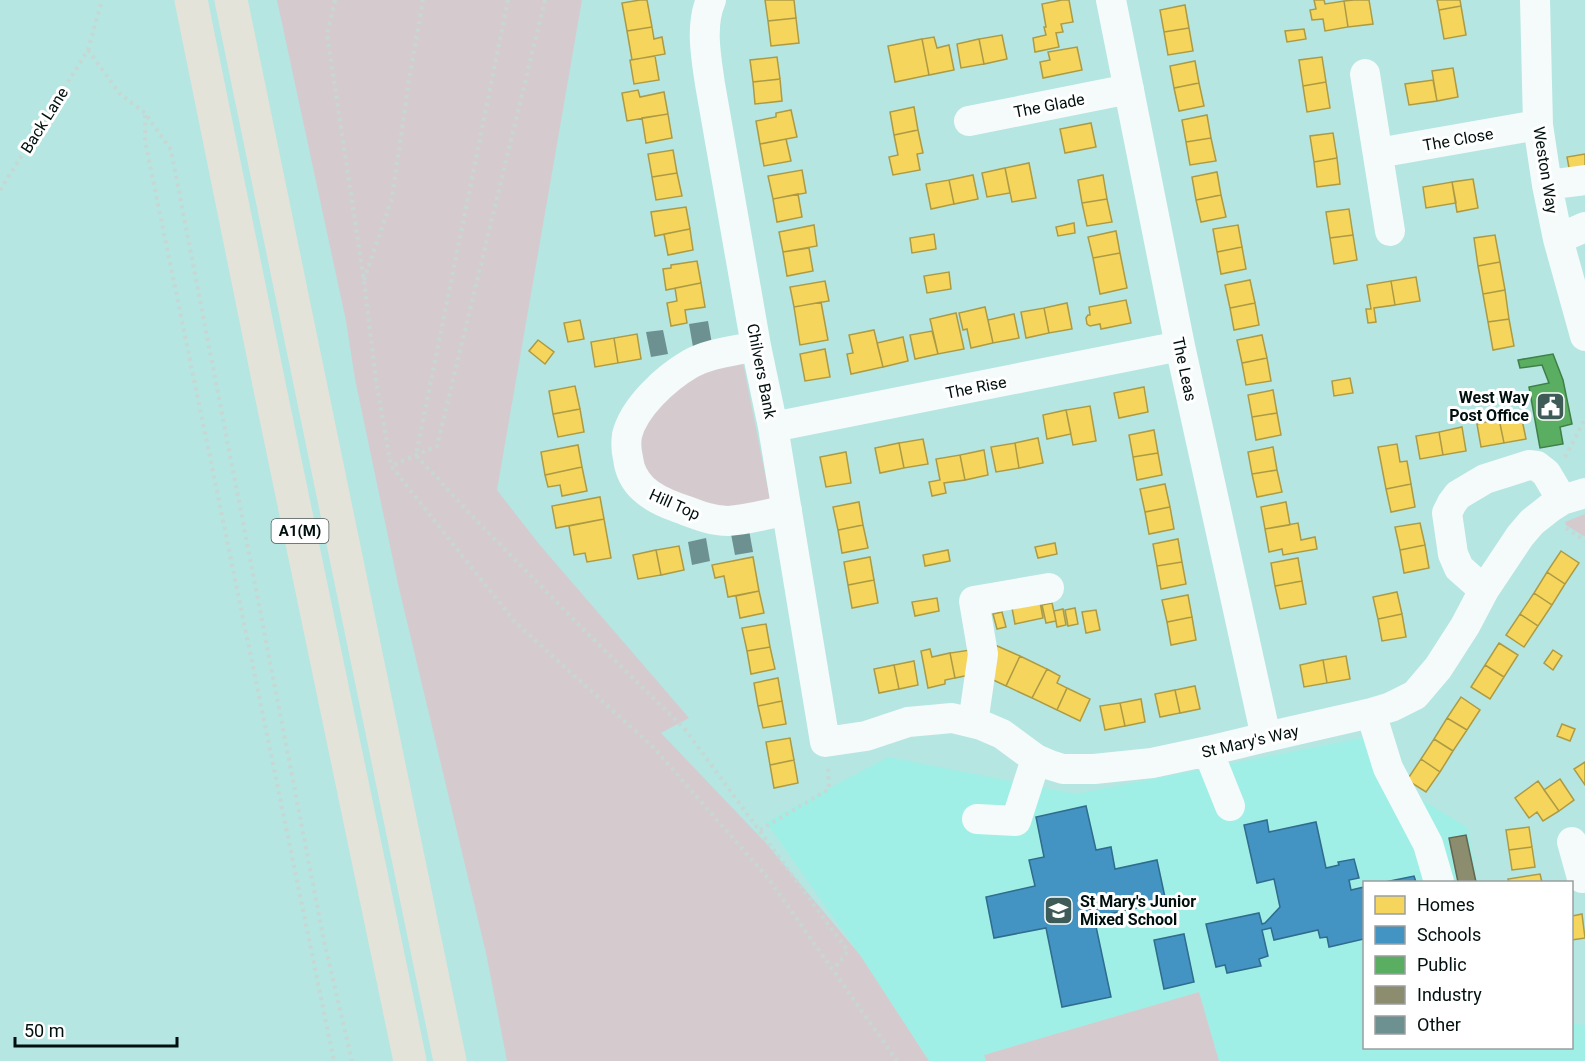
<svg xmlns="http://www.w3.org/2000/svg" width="1585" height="1061" font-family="Roboto,sans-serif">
<rect width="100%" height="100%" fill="#b5e6e1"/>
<path fill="#a0efe6" d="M1372,736L1406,790L1468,828L1477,882H1364V1048H1572V1022L1585,1026V1061H929L860,955L766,822L888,757L1076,794Z"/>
<path fill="#d5cbcf" d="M277,0H582L497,490L539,544L689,718L661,733L765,842L860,955L929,1061H507L486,953L398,584L355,379L346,321Z
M743,363L770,499L730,516L666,498L634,452L655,399L688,370Z
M1585,514V537L1566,525L1565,522Z
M1199,992L1219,1061H986L984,1055Z"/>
<path fill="#f6d55c" stroke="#ac9a45" stroke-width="1.5" d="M640,0H647L652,27L627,31L622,3Z
M765,0H794L796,18L768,21Z
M1062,0H1069L1073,22L1061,24L1063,32L1056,33L1059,47L1035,52L1033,38L1046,35L1044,27H1046L1042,4Z
M1314,0H1324L1325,4L1344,1L1348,27L1325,31L1323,19L1312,20L1310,10L1316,9Z
M1354,0H1369L1373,24L1348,27L1344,1Z
M1437,0H1460L1461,6L1439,10Z
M1185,5L1189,28L1164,32L1160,10Z
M1461,6L1466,35L1444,39L1439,10Z
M796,18L799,43L771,46L768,21Z
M652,27L654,39L662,37L665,54L632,60L627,31Z
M1189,28L1193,51L1168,55L1164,32Z
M1304,29L1306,39L1287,42L1285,31Z
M1002,35L1007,59L984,64L979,39Z
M934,37L937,48L949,45L954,70L929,75L922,39Z
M922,39L929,75L895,82L888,46Z
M979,39L984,64L961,68L957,44Z
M1077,47L1082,70L1043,78L1040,62L1050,60L1048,52Z
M655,56L659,80L634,84L630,60Z
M777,57L780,79L753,82L750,60Z
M1322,57L1326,82L1303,86L1299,60Z
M1195,61L1199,83L1174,88L1170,66Z
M1453,68L1458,97L1437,101L1432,71Z
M780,79L782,101L755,104L753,82Z
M1433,80L1437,101L1409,105L1405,84Z
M1326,82L1330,108L1307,112L1303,86Z
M1199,83L1204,106L1179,111L1174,88Z
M638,90L640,97L664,92L668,114L627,121L622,93Z
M914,107L918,130L894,135L890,112Z
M791,110L797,137L760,144L756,121L776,117V113Z
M668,114L672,138L646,143L642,118Z
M1207,115L1211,138L1186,142L1182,120Z
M1091,123L1096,147L1065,153L1060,129Z
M918,130L923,153L917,154L920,170L893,175L889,157L898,155L894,135Z
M1333,133L1337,158L1314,162L1310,136Z
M1211,138L1216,161L1190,165L1186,142Z
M786,139L791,161L764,166L760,144Z
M673,150L677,173L652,177L648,154Z
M1585,154V175L1571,178L1567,157Z
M1337,158L1340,184L1317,187L1314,162Z
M1029,163L1036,198L1012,202L1005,168Z
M1005,168L1010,193L987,197L982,173Z
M802,170L806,193L773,199L768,176Z
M1217,172L1221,195L1196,200L1192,177Z
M677,173L682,196L656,200L652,177Z
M973,175L978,199L954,204L949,180Z
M1103,175L1107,199L1082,203L1078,180Z
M1473,179L1478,208L1457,212L1452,182Z
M949,180L954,204L931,209L926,184Z
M1452,182L1456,203L1426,208L1423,187Z
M798,194L802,217L777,222L773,199Z
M1221,195L1226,217L1201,222L1196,200Z
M1107,199L1112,222L1087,226L1082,203Z
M686,207L690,229L655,236L651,212Z
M1349,209L1353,235L1330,238L1326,212Z
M1074,223L1075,233L1058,236L1056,227Z
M814,225L817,246L783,252L779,232Z
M1238,225L1242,247L1217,252L1213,229Z
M690,229L693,250L668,255L664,234Z
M1116,231L1120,253L1093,258L1088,237Z
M934,234L936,249L912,253L910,238Z
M1353,235L1357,260L1334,264L1330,238Z
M1495,235L1500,262L1478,266L1474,238Z
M1242,247L1246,269L1221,274L1217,252Z
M809,248L813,271L787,276L783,252Z
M1120,253L1127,288L1100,294L1093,258Z
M697,261L701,283L666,290L663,269L671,268V265Z
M1500,262L1505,290L1483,294L1478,266Z
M949,272L951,289L927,293L924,276Z
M1416,277L1420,301L1395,305L1391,281Z
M1250,280L1255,303L1230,308L1225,285Z
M825,281L829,301L794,307L790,287Z
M1391,281L1395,305L1374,308L1376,322L1368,323L1366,309H1371L1367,285Z
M701,283L705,307L685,310L687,323L671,326L667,303L677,301L675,288Z
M1505,290L1509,319L1488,322L1483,294Z
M1126,300L1131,323L1101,329L1100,324L1090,326L1087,324L1086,318L1088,315H1090L1089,307Z
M821,302L828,340L800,345L794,307Z
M1067,303L1072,329L1049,333L1044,308Z
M1255,303L1259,325L1234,330L1230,308Z
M985,307L993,343L971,348L967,329L963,330L959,313Z
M1044,308L1049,333L1026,338L1021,312Z
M956,313L964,349L938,354L930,319Z
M1014,314L1019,338L993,343L988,320Z
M1509,319L1514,346L1493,350L1488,322Z
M580,320L584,339L568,342L564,323Z
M874,330L883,367L851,374L847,354L853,353L849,335Z
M932,331L938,354L915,359L910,335Z
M637,334L641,359L618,363L614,338Z
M1262,335L1267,358L1242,363L1237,340Z
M903,337L908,361L883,367L877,343Z
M614,338L618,363L595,367L591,342Z
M538,340L554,352L545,364L529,351Z
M825,349L830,377L805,381L800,354Z
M1267,358L1271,381L1246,385L1242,363Z
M1350,378L1353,393L1334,396L1332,381Z
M575,386L580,409L553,414L549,391Z
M1144,387L1148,412L1119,418L1114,393Z
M1273,390L1277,413L1252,417L1248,395Z
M1090,406L1096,441L1073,445L1066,410Z
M580,409L584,432L558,437L553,414Z
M1066,410L1071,434L1047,439L1043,415Z
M1277,413L1281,435L1256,440L1252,417Z
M1521,415L1526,439L1504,443L1499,419Z
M1499,419L1504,443L1481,447L1477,424Z
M1462,427L1466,451L1443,455L1439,432Z
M1154,430L1158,453L1133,457L1129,435Z
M1439,432L1443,455L1420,459L1416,436Z
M1038,438L1043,463L1019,468L1015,443Z
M923,439L928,464L904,468L899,443Z
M899,443L904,468L880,473L875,448Z
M1015,443L1019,468L996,472L991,447Z
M1397,444L1400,462L1407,461L1411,484L1386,489L1378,447Z
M578,445L582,467L545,475L541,452Z
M1273,447L1277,470L1252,474L1248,452Z
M984,450L988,475L965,480L960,455Z
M846,452L851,483L826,487L820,457Z
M1158,453L1162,475L1137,480L1133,457Z
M960,455L965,480L944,483L946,493L932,496L929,482L940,480L936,459Z
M582,467L587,491L562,496L560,485L548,487L545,475Z
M1277,470L1282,492L1257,497L1252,474Z
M1165,484L1170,507L1145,512L1140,489Z
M1411,484L1415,507L1391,512L1386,489Z
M600,497L604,519L556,528L552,506Z
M859,502L863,525L838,530L833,507Z
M1286,502L1290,525L1265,529L1261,507Z
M1170,507L1174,529L1149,534L1145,512Z
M604,519L611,558L587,562L585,553L574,555L569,526Z
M1298,523L1301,540L1315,537L1317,549L1283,555L1282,549L1269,552L1265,529Z
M1420,523L1425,545L1400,550L1395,527Z
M863,525L868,548L842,553L838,530Z
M1178,539L1182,562L1157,566L1153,544Z
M1055,543L1057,554L1038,558L1035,547Z
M1425,545L1429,568L1404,573L1400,550Z
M679,546L684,570L661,575L656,550Z
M656,550L661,575L638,579L633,555Z
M948,550L950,561L925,566L923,555Z
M1561,551L1579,563L1565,584L1547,572Z
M753,557L759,591L728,597L724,576L715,578L712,565Z
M870,557L874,580L848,585L844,562Z
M1298,558L1302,581L1275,586L1271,563Z
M1182,562L1186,584L1161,589L1157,566Z
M1547,572L1565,584L1552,605L1534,593Z
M874,580L878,603L852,608L848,585Z
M1302,581L1306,604L1280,609L1275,586Z
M759,591L764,613L740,618L736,596Z
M1397,592L1402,614L1378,619L1373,597Z
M1534,593L1552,605L1538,626L1520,614Z
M1188,595L1192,617L1167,622L1162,600Z
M937,598L939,611L915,616L912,602Z
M1040,602L1043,618L1015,624L1012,608Z
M1052,603L1056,621L1046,623L1042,605Z
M1075,608L1078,624L1068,626L1065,610Z
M1063,609L1066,625L1057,627L1054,611Z
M1096,610L1100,630L1086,633L1082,612Z
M1002,612L1006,627L997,629L993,614Z
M1402,614L1406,637L1382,641L1378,619Z
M1520,614L1538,626L1524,647L1506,635Z
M1192,617L1196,640L1171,645L1167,622Z
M766,624L770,647L747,651L742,628Z
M1499,643L1518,655L1504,677L1485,665Z
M995,645L1020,656L1006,686L989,678Z
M770,647L775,669L751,674L747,651Z
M930,649L932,657L950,653L955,678L945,680V684L928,688L921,651Z
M970,650L974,674L955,678L950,653Z
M1553,650L1562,656L1553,670L1544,663Z
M1020,656L1047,669L1032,698L1006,686Z
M1346,656L1350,679L1327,683L1323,660Z
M1323,660L1327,683L1304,687L1300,665Z
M914,661L918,685L899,689L894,665Z
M894,665L899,689L879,693L874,669Z
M1485,665L1504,677L1490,699L1471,687Z
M1047,669L1060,676L1057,683L1067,688L1057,710L1032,698Z
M778,678L782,701L758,706L754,683Z
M1195,686L1200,709L1180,713L1175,690Z
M1067,688L1090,699L1080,721L1057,710Z
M1175,690L1180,713L1160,717L1155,694Z
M1461,697L1480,710L1467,730L1447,718Z
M1141,699L1145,722L1125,726L1120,703Z
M782,701L786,724L763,728L758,706Z
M1120,703L1125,726L1105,730L1100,706Z
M1447,718L1467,730L1453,751L1434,739Z
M1562,724L1575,729L1570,741L1557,736Z
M790,738L794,760L770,765L766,742Z
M1434,739L1453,751L1440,772L1421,759Z
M1421,759L1440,772L1426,792L1407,780Z
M794,760L798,783L774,788L770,765Z
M1585,762V785L1574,769Z
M1560,779L1574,800L1559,811L1544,790Z
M1538,781L1559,811L1543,821L1537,812L1529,818L1515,798Z
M1529,827L1532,847L1509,850L1506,830Z
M1532,847L1535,867L1512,870L1509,850Z
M1540,874L1542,882H1509L1508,879Z
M1582,914L1585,938L1572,940V916Z"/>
<path fill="#4393c3" stroke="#2f6c8d" stroke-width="1.5" d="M1086,806L1096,850L1111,847L1115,869L1157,860L1166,902L1094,917L1111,997L1062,1007L1046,928L994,938L986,897L1035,886L1029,860L1044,857L1036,817Z
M1267,820L1269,832L1316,822L1326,868L1339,865L1338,862L1354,859L1359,878L1349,880L1351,890L1364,887V939L1329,947L1327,937L1320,938L1318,930L1274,940L1271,928L1262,930L1268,956L1259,959L1261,966L1227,973L1225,965L1216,967L1206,924L1259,913L1262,924L1265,923L1280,907L1274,879L1257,883L1244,825Z
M1414,876L1416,882H1385Z
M1184,934L1194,982L1164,989L1154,940Z"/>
<path fill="#5aae61" stroke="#3f7f48" stroke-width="1.5" d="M1553,354L1563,380L1572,424L1560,427L1563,444L1540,448L1529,387L1549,383L1542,365L1520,368L1518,360Z"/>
<path fill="#8c8c6e" stroke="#626751" stroke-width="1.5" d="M1466,835L1476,882H1458L1449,838Z"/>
<path fill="#6c9190" d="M708,321L712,344L693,347L689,324Z
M663,330L668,354L651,357L646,332Z
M749,530L753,552L735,555L731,534Z
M706,538L710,561L692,565L688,542Z"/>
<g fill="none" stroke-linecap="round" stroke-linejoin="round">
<path stroke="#c7d7d4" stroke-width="4" stroke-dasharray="3 4.5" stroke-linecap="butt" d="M335,0L327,34L364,281L376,380L391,466
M508,0L416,455L474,518L586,632L684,728L848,951L833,970
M545,0L437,446L391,466L515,622L654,748L768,878L897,1061
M88,50L120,94L145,113L171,150L324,941L352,1061
M145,115V141L334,1061
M0,190L88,50L102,0
M364,280L392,198L409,80L423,0
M1565,457L1585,419
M1566,528L1585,541
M760,830L829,789L828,765"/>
<path stroke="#f4fbfa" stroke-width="30" d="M711,0C700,25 706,57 710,84L756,346L773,427L825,742L866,736L908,722L952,718L981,725L1002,734L1036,759L1050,765L1063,769H1094L1152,763L1208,751L1266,737L1371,713L1391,707L1415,695L1438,668L1465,626L1484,590L1520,536L1532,522L1551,507L1562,500L1585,493
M1111,0L1180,346L1266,737
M1535,0L1538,125L1547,185L1558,239L1585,336
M1365,74L1390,231
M969,121L1129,89
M1378,153L1538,125
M1547,185L1585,180
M1558,239L1585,227
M756,346C735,351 709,353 690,364C666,378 634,407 627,435C626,442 626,450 628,458C631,485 651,498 676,507C693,513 710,521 728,521C748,520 768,514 787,510
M773,427L1180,346
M1484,590L1459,568L1453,554L1447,513L1452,503L1458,495L1485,479L1529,465L1537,466L1546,473L1562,500
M1371,713L1388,768L1428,844L1439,882
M973,723L983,654L974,601L1049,588
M1208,751L1230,806
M977,819L1016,821L1036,759
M1572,842L1582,878L1585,877"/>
<path stroke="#e3e3da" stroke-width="33" d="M191,0L270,389L410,1061
M231,0L450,1061"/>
</g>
<defs>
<symbol id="civic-square" viewBox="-11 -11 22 22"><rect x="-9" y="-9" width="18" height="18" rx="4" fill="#3f5b58" stroke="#fff"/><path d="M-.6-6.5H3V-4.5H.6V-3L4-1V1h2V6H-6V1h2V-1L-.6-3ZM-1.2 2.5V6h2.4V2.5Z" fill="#fff"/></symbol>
<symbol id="school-square" viewBox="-11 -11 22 22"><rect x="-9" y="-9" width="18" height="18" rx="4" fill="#3f5b58" stroke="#fff"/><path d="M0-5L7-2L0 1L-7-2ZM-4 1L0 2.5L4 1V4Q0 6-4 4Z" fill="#fff"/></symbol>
</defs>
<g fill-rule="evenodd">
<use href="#civic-square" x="1534" y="390" width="33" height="33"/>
<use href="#school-square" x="1042" y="894" width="33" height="33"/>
</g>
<g text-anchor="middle" stroke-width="6" stroke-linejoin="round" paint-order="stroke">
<rect fill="#fff" stroke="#4c5856" stroke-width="1.5" x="271.5" y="519" width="57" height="24" rx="4.5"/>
<g font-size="15" font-weight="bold" fill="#00100e">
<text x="300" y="536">A1(M)</text>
</g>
<g font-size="16" fill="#00100e" stroke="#fff">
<text transform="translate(1049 105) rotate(-11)" y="6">The Glade</text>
<text transform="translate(44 120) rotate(-58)" y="6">Back Lane</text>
<text transform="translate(1458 139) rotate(-10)" y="6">The Close</text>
<text transform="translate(1546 170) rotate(81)" y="6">Weston Way</text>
<text transform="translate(1185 369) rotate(78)" y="6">The Leas</text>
<text transform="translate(762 371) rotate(79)" y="6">Chilvers Bank</text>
<text transform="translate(976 387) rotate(-11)" y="6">The Rise</text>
<text transform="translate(675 504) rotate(24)" y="6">Hill Top</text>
<text transform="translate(1250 741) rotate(-13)" y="6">St Mary's Way</text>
</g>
<g font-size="16" font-weight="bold" fill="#00100e" stroke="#fff" text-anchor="end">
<text x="1529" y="403">West Way<tspan x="1529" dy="18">Post Office</tspan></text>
<text x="1080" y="907" text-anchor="start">St Mary's Junior<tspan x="1080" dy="18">Mixed School</tspan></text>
</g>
</g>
<rect x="1363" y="881" width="210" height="168" fill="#ffffff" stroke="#999f9f" stroke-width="1.5"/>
<rect x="1375" y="896" width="30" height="18" fill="#f6d55c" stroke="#999f9f" stroke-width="1.5"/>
<text x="1417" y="911" font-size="18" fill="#00100e">Homes</text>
<rect x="1375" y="926" width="30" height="18" fill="#4393c3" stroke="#999f9f" stroke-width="1.5"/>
<text x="1417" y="941" font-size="18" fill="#00100e">Schools</text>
<rect x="1375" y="956" width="30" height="18" fill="#5aae61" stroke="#999f9f" stroke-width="1.5"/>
<text x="1417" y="971" font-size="18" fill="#00100e">Public</text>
<rect x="1375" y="986" width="30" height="18" fill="#8c8c6e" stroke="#999f9f" stroke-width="1.5"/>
<text x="1417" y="1001" font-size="18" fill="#00100e">Industry</text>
<rect x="1375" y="1016" width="30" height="18" fill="#6c9190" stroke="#999f9f" stroke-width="1.5"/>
<text x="1417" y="1031" font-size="18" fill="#00100e">Other</text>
<path d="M15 1037v9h162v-9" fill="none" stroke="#00100e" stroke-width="3"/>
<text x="24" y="1037" font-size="18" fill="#00100e" stroke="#ffffff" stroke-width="4.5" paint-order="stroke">50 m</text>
</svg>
